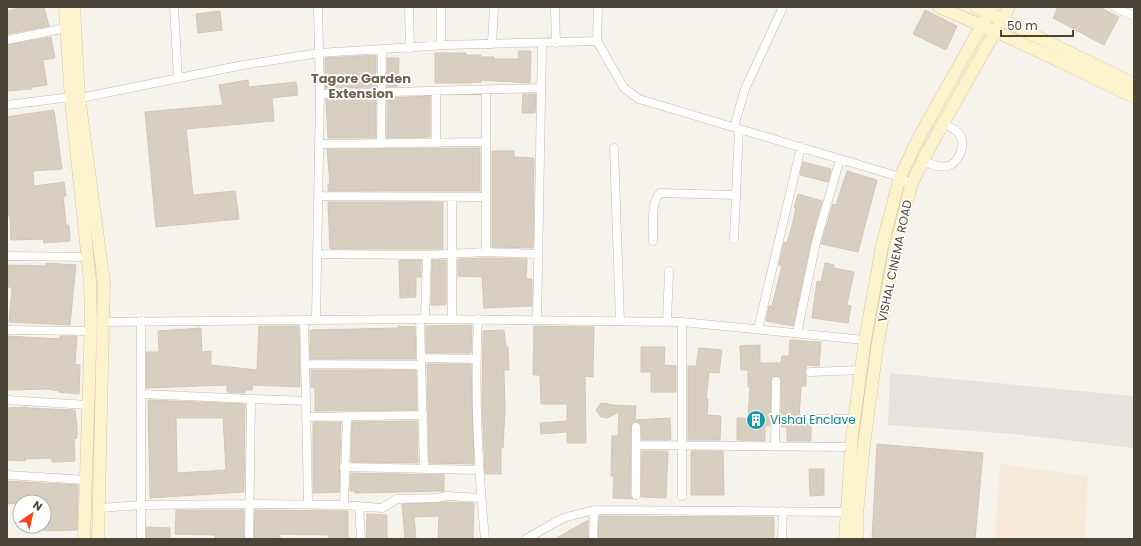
<svg xmlns="http://www.w3.org/2000/svg" width="1141" height="546" font-family="Poppins,sans-serif">
<rect width="100%" height="100%" fill="#f6f3ec"/>
<path fill="#f7ead8" d="M1000,464L1088,476L1085,539H995Z"/>
<path fill="#e6e2dd" d="M890,373L1134,396V448L1013,434L888,425Z"/>
<path fill="#d8cfc1" stroke="#d3c7b4" fill-rule="evenodd" d="M25,7H44L49,26L7,34V11Z
M1058,7H1099L1119,17L1104,45L1053,18Z
M925,10L957,26L946,50L913,34Z
M220,11L222,30L198,33L196,14Z
M51,37L55,58L43,60L47,85L32,87V89L7,91V45Z
M519,51H531L530,83L481,80V82L466,83H435V53H466V55H481V57H494V59H518Z
M376,55V87L325,88V58Z
M387,58H399L398,86L387,87Z
M248,80L249,87L296,82L298,95L272,98L274,121L186,129L193,195L235,191L239,219L156,227L145,112L223,105L219,85Z
M523,94H536L535,113H522Z
M430,96V137L387,138V98Z
M376,98V138H328L326,99Z
M54,110L62,169L33,171L34,186L64,182L66,196H63L66,225H69L70,241L44,243L43,239L11,240L10,216H8L7,202V117Z
M480,148V191H328V184H330L327,149Z
M492,151H514V157L534,158L533,248L492,247Z
M803,162L831,169L828,182L800,175Z
M847,171L877,180L858,252L821,244L833,204L836,205Z
M798,194L822,201L811,241L793,326L766,321L769,306H772L782,266L779,265L784,242L787,243L793,222L796,207H794Z
M328,202H443V249H330Z
M486,258L527,259L526,279H532V306L484,308L482,277L458,276V259Z
M399,260H421V277H416V297L400,298Z
M432,260H446V305H431Z
M47,263L76,265L70,325L9,322L12,287H7V265L46,266Z
M825,263L834,265V268L854,272L847,305L851,306L848,323L812,318L817,281L821,282Z
M472,325L471,353H426V326Z
M259,326H299L300,387L253,385L252,390H245V393L227,392V385L146,388V352H159L158,331L201,328L202,352L211,351V365L257,370Z
M398,326L415,327L416,359H310V330L398,328Z
M534,326L594,327L593,377L585,376L586,443H567V432L541,434L540,423L567,421V404H541L540,375H533Z
M504,330L506,347H508L509,370H504L505,410L503,448H501V474H485L482,402L483,331Z
M7,336L60,339V336H77L75,364L80,365L79,394L59,392V391L48,389L7,390Z
M790,340L821,342L819,366L807,365L805,372L806,376V386H801L799,419L802,424H811V441H787V427H781V381L779,377L776,376L771,381L770,426H765V441L737,440V418H748L750,387H748V370H741L740,346L760,345V363H781L782,356H789Z
M641,347H665L664,365L676,366V392H651V372H641Z
M699,348L722,350L719,373L709,372L706,399H708L707,415L721,416L720,440H688V366H696Z
M427,364H471L474,464L429,463Z
M311,370H416L417,410L315,411V388L311,387Z
M148,400L245,404L244,492L150,498ZM176,418H223L226,470L177,473Z
M606,403L611,405L636,406L635,420L670,418L671,439L669,440H642L641,424L636,422L631,425L630,495L633,499L613,498L614,476H611L612,436H618L619,412L607,418L601,417L596,410L600,404Z
M27,407V408L75,410L77,426V438L74,439L75,461L52,462V458L25,459V461L7,460V408Z
M417,421L418,463L351,462L352,422Z
M313,422H341L339,492L313,493Z
M877,444L983,453L975,539H872Z
M642,451H668L666,498L641,497Z
M691,451H723L724,495H691Z
M809,469H824V495L810,496Z
M351,473L444,475V491L355,493V491H350Z
M7,481L78,485L77,530L44,531V501L7,504Z
M444,502L474,503L473,539H438L439,516L414,517L416,539H405L402,504Z
M176,510H244V539H215V535L175,534Z
M255,510L348,511V539H329V535L280,534V539H254Z
M367,514L387,515V539H366Z
M599,516L774,517V539H598Z
M588,520V539H555Z
M146,527L170,528V539H146Z"/>
<g fill="none" stroke-linecap="round" stroke-linejoin="round">
<defs>
<path id="street" d="M174,7L178,78
M409,7L410,48
M555,7L556,43
M598,7L597,41L624,88L639,99L900,177L911,185
M1114,7L1134,16
M7,40L66,28
M492,44L494,7
M441,45V7
M436,92V143
M320,94L541,88
M7,105L63,98L71,100L243,65L319,53L446,45L597,41
M734,127L745,89L783,7
M320,144L486,142
M381,144L382,50
M614,148L620,321
M923,160C931,165 939,168 948,166C959,163 967,143 959,134C955,129 948,126 943,123
M319,196L486,197
M452,197V319
M734,239L739,129
M653,241C654,228 650,203 660,193L735,195
M486,252V90
M317,254L427,255L486,252L538,254
M7,256L88,257
M420,319L424,469
M425,319L427,255
M478,319C474,393 478,466 485,539
M304,320L306,401
M316,320L320,94L318,7
M537,320L542,44
M103,322L425,319L682,322L865,340
M667,322L669,271
M758,329L801,147
M7,330L91,331
M797,333L816,242L840,159
M421,358L476,359
M305,364L421,365
M810,372L861,370
M142,394L251,399L249,539
M251,399L306,401L308,504
M7,400L88,405
M306,417L423,415
M804,419H855
M636,427V495
M636,445L851,447
M775,446L776,381
M344,467L479,470
M7,475L86,480
M682,496V322
M344,505L347,416
M359,506L361,539
M99,508L142,505L250,504L344,505L382,508L397,499L436,498L447,496L481,498
M141,539V321
M526,539L563,518L594,510L846,512
M593,539L594,510
M782,539L783,511"/>
<path id="secondary" d="M65,7L71,100L90,281L91,320L84,539
M74,7L79,97L104,283L98,539
M939,7L1017,41L1134,97
M976,7L1134,84
M845,539L852,436L865,340L882,246L900,177L919,137L992,7
M857,539V513L864,444L877,348L894,254L911,185L931,145L1009,7"/>
</defs>
<use href="#street" stroke="#c2bbae" stroke-width="9"/>
<use href="#secondary" stroke="#d6c79b" stroke-width="13"/>
<use href="#street" stroke="#fff" stroke-width="8"/>
<use href="#secondary" stroke="#fff3cd" stroke-width="12"/>
</g>
<defs>
<symbol id="building-disc" viewBox="-11 -11 22 22"><circle r="9.5" fill="#0f9aa8" stroke="#fff"/><path d="M-4-6H4V6H1V3H-1V6H-4ZM-2.5-4.3h1.7v1.8h-1.7ZM.8-4.3h1.7v1.8H.8ZM-2.5-1h1.7V.8h-1.7ZM.8-1h1.7V.8H.8Z" fill="#fff"/></symbol>
</defs>
<g fill-rule="evenodd">
<use href="#building-disc" x="745" y="409" width="22" height="22"/>
</g>
<g text-anchor="middle" stroke-width="3.5" stroke-linejoin="round" paint-order="stroke">
<g font-size="12" fill="#4b4439" stroke="#fff">
<text transform="translate(895 261) rotate(-78)" y="4">VISHAL CINEMA ROAD</text>
</g>
<g font-size="12" fill="#0d838f" stroke="#fff" text-anchor="start">
<text x="770" y="424">Vishai Enclave</text>
</g>
<g font-size="13" font-weight="bold" fill="#6e6250" stroke="#fff">
<text x="361" y="83">Tagore Garden<tspan x="361" dy="15">Extension</tspan></text>
</g>
</g>
<rect width="1141" height="546" fill="none" stroke="#4b4439" stroke-width="16"/>
<g transform="translate(32 514) rotate(34)"><circle r="19" fill="#ffffff" stroke="#b7b4b0"/>
<path d="M0-3L7 15L0 10L-7 15Z" fill="#fc3f1d"/>
<text y="-6" font-size="11" font-weight="bold" text-anchor="middle" fill="#4b4439">N</text>
</g>
<path d="M1001 30v6h72v-6" fill="none" stroke="#4b4439" stroke-width="2"/>
<text x="1007" y="30" font-size="12" fill="#4b4439" stroke="#ffffff" stroke-width="3" paint-order="stroke">50 m</text>
</svg>
